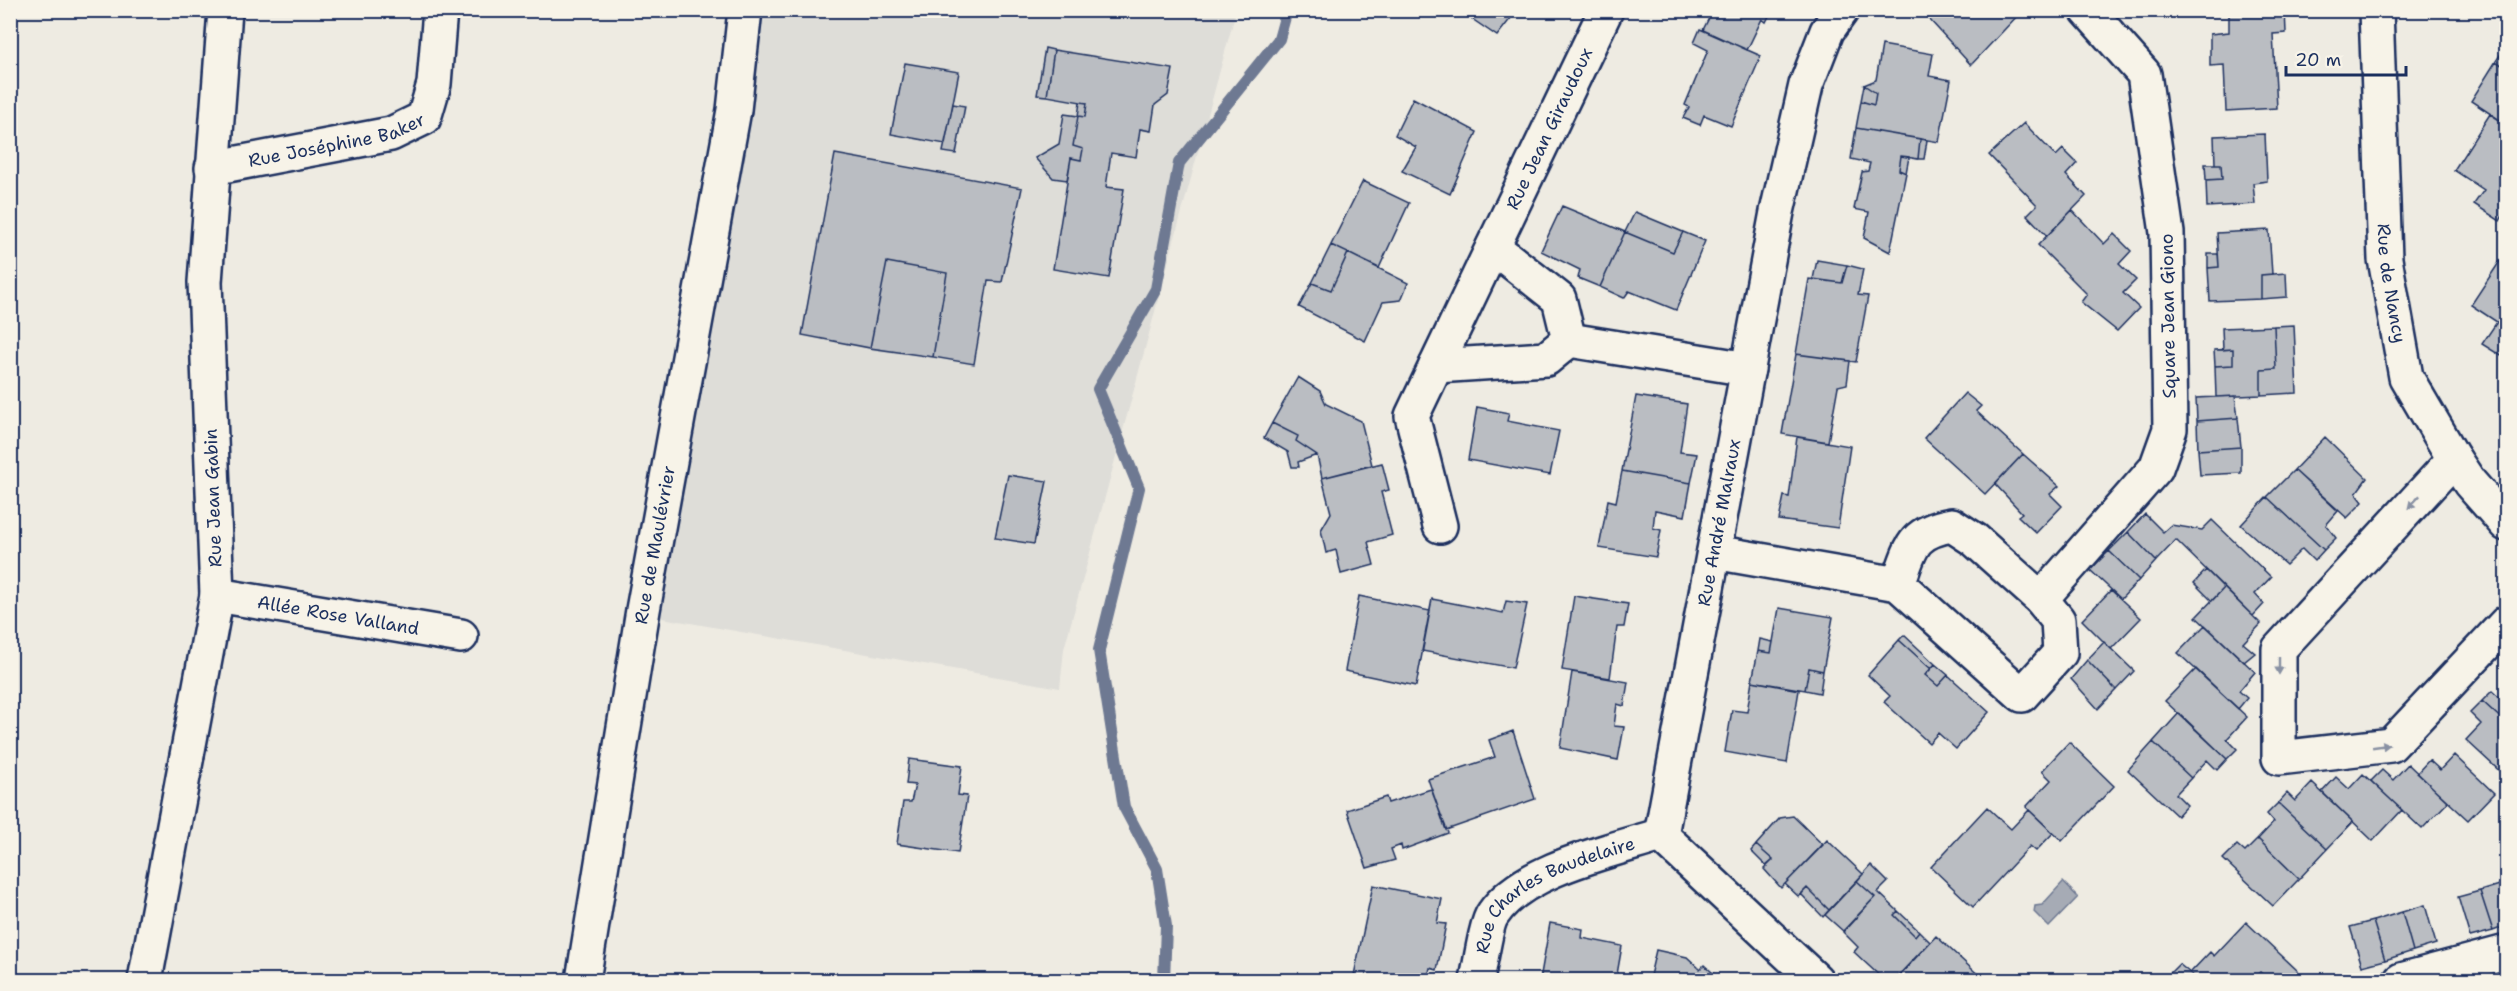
<svg xmlns="http://www.w3.org/2000/svg" width="2517" height="991" font-family="'Shantell Sans',sans-serif">
<rect width="100%" height="100%" fill="#eeebe2"/>
<filter id="ink" filterUnits="userSpaceOnUse"><feTurbulence type="fractalNoise" baseFrequency=".0167" numOctaves="2"/><feDisplacementMap in="SourceGraphic" scale="12" xChannelSelector="R" yChannelSelector="G"/><feConvolveMatrix kernelMatrix="1 2 1 2 8 2 1 2 1" color-interpolation-filters="sRGB"/></filter>
<g filter="url(#ink)">
<path fill="#deddd8" d="M745,11H1236L1064,649L1060,688L628,612Z"/>
<path fill="#a6abb5" stroke="#6e7992" stroke-width="1.5" d="M2063,882L2078,897L2049,927L2034,912L2035,906L2042,905Z"/>
<g fill="none" stroke-linecap="round" stroke-linejoin="round">
<path stroke="#6e7992" stroke-width="12" d="M1164,980L1166,926L1157,869L1124,807L1099,650L1139,488L1098,389L1156,289L1179,163L1279,39L1287,10"/>
</g>
<path fill="#babdc2" stroke="#1b2f5e" stroke-width="1.5" d="M1459,10H1511L1515,13L1497,36Z
M1713,10H1772L1766,22L1762,19L1747,50L1703,30Z
M1938,10H1966L1969,14L1973,10L2021,12L1971,65L1929,19Z
M2285,10L2286,33L2273,34L2277,108L2226,111L2224,65L2210,66V34L2229,32V12Z
M1700,29L1761,56L1731,126L1704,115L1700,125L1683,118L1689,107L1685,105L1708,50L1694,43Z
M1882,45L1933,54L1929,76L1951,80L1939,142L1856,128L1861,101L1874,105L1876,93L1864,85L1876,80Z
M2506,46V68L2496,61Z
M1045,48L1054,50L1047,96L1037,95Z
M1054,50L1173,69L1168,95L1155,105L1151,131L1140,129L1136,157L1111,153L1106,187L1124,189L1109,278L1053,269L1071,158L1081,160L1083,149L1073,146L1078,116L1085,117L1087,103L1047,96Z
M2496,61L2506,68V124L2471,101Z
M905,63L959,72L945,144L891,134Z
M1864,85L1876,93L1874,105L1861,101Z
M1413,98L1477,132L1450,194L1402,171L1416,147L1395,135Z
M1080,102L1087,103L1085,117L1078,116Z
M953,104L965,106L956,154L943,152Z
M1064,114L1078,116L1073,146L1083,149L1081,160L1071,158L1067,180L1053,178L1035,158L1059,144Z
M2490,114L2506,124V210L2500,221L2474,204L2484,190L2454,170Z
M2024,123L2056,156L2063,149L2077,163L2066,175L2086,196L2047,236L2027,215L2037,205L1989,155Z
M1856,128L1920,139L1918,159L1901,156L1899,170L1906,173L1890,252L1864,238L1869,212L1854,209L1862,172L1868,171L1870,163L1851,159Z
M2265,134L2267,181L2253,183L2255,204L2207,207L2206,180L2222,179L2221,164H2215L2214,136Z
M1920,139L1927,140L1924,159H1918Z
M835,154L1022,188L1002,282L988,281L974,364L933,357L947,273L887,262L870,348L802,335Z
M1901,156L1909,157L1906,173L1899,170Z
M2205,164H2221L2222,179L2206,180Z
M1363,181L1409,203L1379,268L1331,245Z
M1562,206L1625,232L1600,287L1578,278L1580,270L1541,251Z
M2072,210L2104,244L2114,234L2131,251L2119,264L2136,280L2123,293L2139,308L2117,331L2081,302L2087,294L2038,245Z
M1635,212L1683,232L1673,252L1625,232Z
M2269,230L2272,274L2261,275V299L2210,301L2208,268L2219,267L2217,233Z
M1625,232L1673,252L1683,232L1705,241L1676,310L1629,291L1624,298L1600,287Z
M1331,245L1348,253L1331,290L1312,283Z
M2506,252V359L2482,344L2497,322L2471,305Z
M1348,253L1408,283L1401,300L1383,302L1365,341L1299,307L1312,283L1331,290Z
M2208,254H2218L2219,267L2208,268Z
M1817,260L1847,265L1842,283L1813,279Z
M887,262L947,273L933,357L870,348Z
M1847,265L1863,269L1858,295L1868,296L1856,362L1796,354L1809,279L1842,283Z
M2286,273L2287,297L2261,299V275Z
M2294,325L2297,393L2261,395V370L2276,369L2274,326Z
M2274,326L2276,369L2261,370V395L2216,397L2215,366L2233,365V349L2223,350L2222,328Z
M2233,349V365L2215,366L2214,350Z
M1796,354L1850,361L1847,384L1838,386L1828,442L1782,434Z
M1298,377L1320,391L1326,404L1361,421L1372,465L1322,478L1317,455L1296,441L1298,436L1272,423Z
M1965,393L1981,406L1976,411L2023,454L1985,494L1924,438Z
M1636,396L1687,404L1680,452L1697,454L1691,483L1622,471Z
M2235,396L2238,418L2197,421L2196,398Z
M1477,407L1509,413L1507,421L1559,431L1550,475L1468,460Z
M2238,418L2241,447L2198,450L2197,421Z
M1272,423L1298,436L1296,441L1317,455L1298,462L1299,467H1292L1288,452L1264,438Z
M1797,437L1850,446L1838,528L1779,520L1784,496L1789,497Z
M2325,437L2367,478L2356,493L2363,502L2347,518L2294,470Z
M2241,447V473L2200,475L2198,450Z
M2023,454L2059,486L2050,494L2062,506L2036,533L2018,516L2022,513L1995,484Z
M1382,463L1389,490L1381,492L1392,535L1368,542L1374,565L1341,574L1336,550L1326,553L1321,530L1331,513L1322,478Z
M2294,470L2338,511L2326,525L2336,538L2324,550L2267,497Z
M1622,471L1691,483L1685,516L1655,510L1653,528L1661,530L1656,557L1599,548L1608,500L1616,502Z
M1008,475L1047,481L1034,544L995,538Z
M2267,497L2324,550L2314,561L2302,549L2286,565L2241,525Z
M2145,514L2163,532L2171,525L2202,530L2212,520L2271,577L2255,594L2264,604L2253,616L2176,540L2156,561L2128,532Z
M2128,532L2156,561L2139,580L2109,551Z
M2109,551L2139,580L2121,599L2090,570Z
M2206,570L2224,588L2212,601L2194,583Z
M2224,588L2261,624L2243,643L2255,653L2244,662L2196,617Z
M2111,590L2141,618L2111,649L2082,620Z
M1359,596L1430,611L1416,686L1345,671Z
M1574,596L1628,604L1624,627H1617L1610,678L1562,670Z
M1432,599L1503,613L1506,601L1527,604L1513,668L1422,651Z
M1779,608L1833,617L1823,671L1809,668L1805,690L1752,681L1758,651L1771,653Z
M2205,625L2255,672L2239,691L2247,698L2238,709L2178,653Z
M1904,635L1935,664L1931,669L1899,640Z
M1760,639L1773,642L1771,653L1758,651Z
M1899,640L1931,669L1925,675L1938,686L1948,675L1989,712L1956,749L1938,733L1929,743L1884,702L1890,696L1868,675Z
M2104,642L2134,671L2116,690L2087,660Z
M2087,660L2116,690L2098,709L2071,679Z
M1935,664L1948,675L1938,686L1925,675Z
M1809,668L1823,671L1820,693L1805,690Z
M2196,669L2247,717L2227,739L2237,749L2227,759L2165,701Z
M1572,672L1628,682L1624,706L1617,704L1614,726L1624,727L1618,760L1560,748Z
M1752,681L1799,690L1787,763L1725,752L1732,710L1747,712Z
M2492,691L2502,700L2506,695V723L2482,701Z
M2482,701L2506,723V777L2466,740L2481,724L2470,713Z
M2179,713L2227,759L2217,770L2207,760L2191,778L2153,742Z
M1513,731L1535,799L1446,830L1428,779L1495,757L1489,740Z
M2069,742L2114,786L2062,841L2026,807L2051,780L2042,771Z
M2153,742L2191,778L2176,794L2187,805L2177,816L2128,770Z
M2454,755L2494,793L2468,820L2417,773L2429,760L2440,770Z
M909,759L962,766L958,795L967,796L958,853L897,844L903,802H911L915,785L906,784Z
M2408,764L2448,802L2422,829L2371,781L2382,770L2393,780Z
M2363,774L2402,810L2373,841L2322,792L2336,777L2349,789Z
M2312,783L2353,822L2327,849L2278,803L2287,793L2295,801Z
M1431,789L1448,833L1402,850L1401,845L1391,849L1395,860L1367,868L1347,810L1386,797L1388,803Z
M2278,803L2327,849L2299,879L2258,839L2274,822L2267,814Z
M1987,807L2011,829L2029,810L2053,833L2036,851L2030,846L1973,907L1931,867Z
M1793,816L1823,845L1781,888L1764,869L1773,860L1756,845L1780,818Z
M2258,839L2299,879L2273,906L2223,859L2237,845L2245,852Z
M1827,840L1863,874L1829,910L1807,888L1799,897L1785,884Z
M1756,845L1773,860L1766,866L1751,851Z
M1871,865L1888,882L1878,892L1898,911L1894,915L1915,936L1919,931L1930,942L1894,980H1884L1854,952L1858,947L1843,932L1875,897L1857,881Z
M1857,881L1875,897L1843,931L1825,915Z
M2506,883V926L2493,931L2480,891Z
M1373,885L1442,899L1437,923L1446,924L1437,970L1430,968L1427,980H1353Z
M1807,888L1829,910L1823,917L1801,894Z
M2480,891L2493,931L2470,937L2458,897Z
M2425,905L2436,944L2413,951L2402,912Z
M1898,911L1919,931L1915,936L1894,915Z
M2402,912L2413,951L2385,960L2373,921Z
M2373,921L2385,960L2362,966L2350,927Z
M2246,922L2298,971L2290,980H2269L2260,972L2252,980H2198L2190,973L2210,952L2214,956Z
M1550,923L1583,929L1582,938L1622,946L1616,980H1540Z
M1936,936L1984,980H1901L1898,977Z
M1656,950L1687,957L1700,969L1704,965L1721,980H1649Z
M2179,964L2190,973L2198,980H2163Z
M2505,968L2506,980H2484L2482,974Z"/>
<g fill="none" stroke-linecap="round" stroke-linejoin="round">
<defs>
<g id="minor">
<path id="s1" d="M2376,10L2385,259L2406,377L2454,459L2470,483L2506,524"/>
<path id="s2" d="M212,168L391,134L424,118L434,84L440,10"/>
<path d="M1569,340L1748,369"/>
<path d="M1436,366L1546,359L1569,340L1559,299L1493,247"/>
<path d="M2454,459L2279,649V758L2391,745L2506,623"/>
<path id="s3" d="M1440,526L1412,416L1606,10"/>
<path d="M1714,552L1898,584L2022,695L2060,653L2058,620L2041,599L2156,468L2170,429L2167,233L2144,74L2087,10"/>
<path d="M1898,584C1911,548 1911,532 1952,525L1975,540L2041,599"/>
<path id="s4" d="M217,595L461,636"/>
<path d="M145,980L217,595L205,282L225,10"/>
<path id="s5" d="M1477,980C1480,967 1486,923 1493,914C1523,869 1611,851 1661,835"/>
<path id="s6" d="M1816,980L1661,835L1777,212L1806,85L1827,31L1842,10"/>
<path d="M2401,980L2506,952"/>
</g>
<g id="major">
<path id="s7" d="M583,980L643,610L734,110L745,10"/>
</g>
</defs>
<use href="#minor" stroke="#1b2f5e" stroke-width="38"/>
<use href="#major" stroke="#1b2f5e" stroke-width="38"/>
<use href="#minor" stroke="#f7f3e8" stroke-width="33"/>
<use href="#major" stroke="#f7f3e8" stroke-width="33"/>
</g>
<defs><path id="oneway-solid" d="M-6-.8H1V-3.2L6.5 0L1 3.2V.8H-6Z" transform="scale(1.5)"/></defs>
<g fill="#8991a3">
<use href="#oneway-solid" transform="translate(2414 502) rotate(133)"/>
<use href="#oneway-solid" transform="translate(2279 666) rotate(90)"/>
<use href="#oneway-solid" transform="translate(2381 746) rotate(-8)"/>
</g>
</g>
<g text-anchor="middle" stroke-width="6" stroke-linejoin="round" paint-order="stroke">
<g font-size="18" fill="#1b2f5e" stroke="#f7f3e8">
<text dy="6" stroke="none"><textPath href="#s3" startOffset="432">Rue Jean Giraudoux</textPath></text>
<text dy="6" stroke="none"><textPath href="#s2" startOffset="128">Rue Joséphine Baker</textPath></text>
<text dy="6" stroke="none"><textPath href="#s1" startOffset="274">Rue de Nancy</textPath></text>
<text transform="translate(2168 316) rotate(-91)" y="6">Square Jean Giono</text>
<text transform="translate(213 498) rotate(-92)" y="6">Rue Jean Gabin</text>
<text dy="6" stroke="none"><textPath href="#s6" startOffset="530">Rue André Malraux</textPath></text>
<text dy="6" stroke="none"><textPath href="#s7" startOffset="441">Rue de Maulévrier</textPath></text>
<text dy="6" stroke="none"><textPath href="#s4" startOffset="123">Allée Rose Valland</textPath></text>
<text dy="6" stroke="none"><textPath href="#s5" startOffset="128">Rue Charles Baudelaire</textPath></text>
</g>
</g>
<rect width="2517" height="991" fill="none" stroke="#f7f3e8" stroke-width="36"/>
<rect x="18" y="18" width="2481" height="955" fill="none" stroke="#1b2f5e" stroke-width="2" filter="url(#ink)"/>
<path d="M2286 66v9h120v-9" fill="none" stroke="#1b2f5e" stroke-width="3"/>
<text x="2295" y="66" font-size="18" fill="#1b2f5e" stroke="#f7f3e8" stroke-width="4.5" paint-order="stroke">20 m</text>
</svg>
